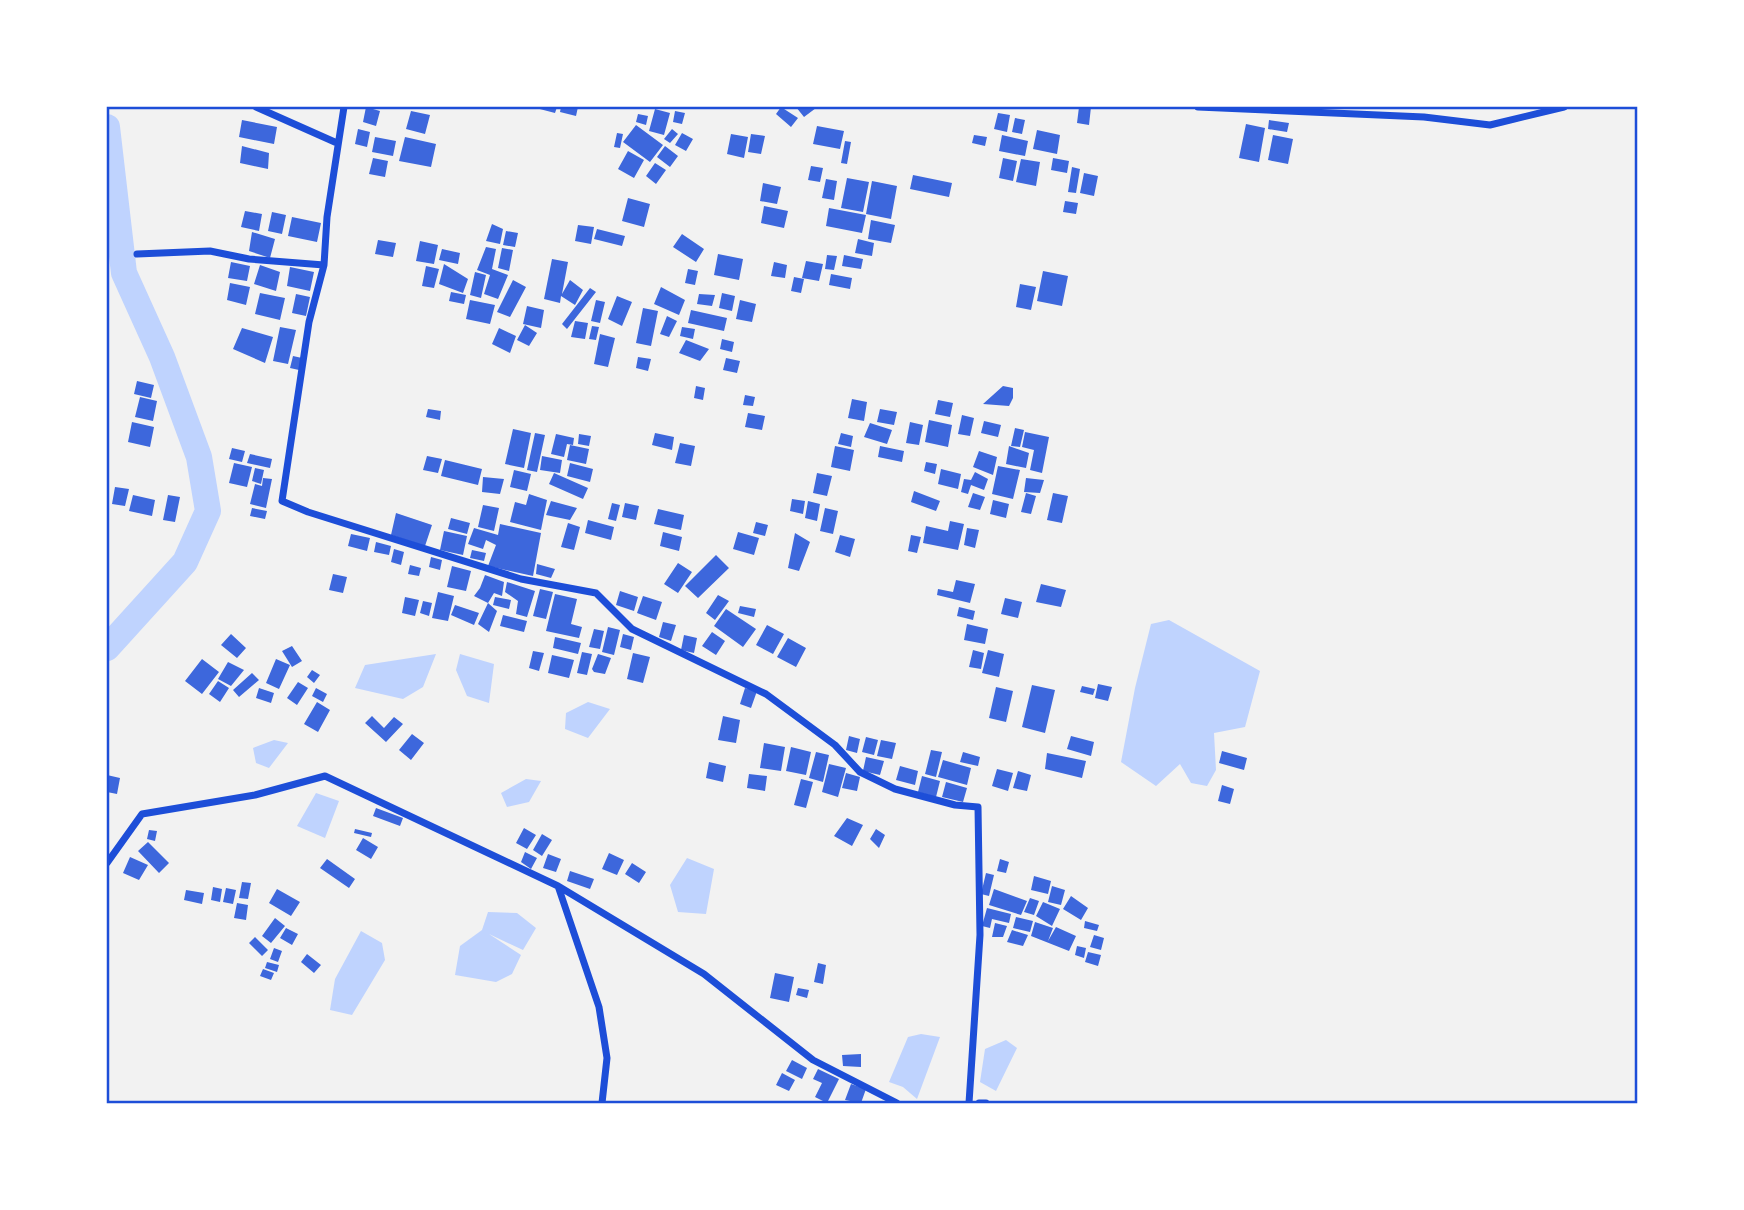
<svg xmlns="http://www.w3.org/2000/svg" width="1744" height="1210" font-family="'Nunito Sans',sans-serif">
<rect width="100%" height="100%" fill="#f2f2f2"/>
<path fill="#bfd3fe" d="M1169,620L1260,671L1245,727L1214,733L1216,770L1207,786L1191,783L1180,764L1156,786L1121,762L1135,688L1151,624Z
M436,654L423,687L403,699L355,688L365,665Z
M460,654L494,664L489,703L467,696L456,670Z
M588,702L610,709L588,738L565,729L566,713Z
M274,740L288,743L269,768L256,763L253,748Z
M526,779L541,781L529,802L507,807L501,793Z
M316,793L339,801L325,838L297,826Z
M687,858L714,869L706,914L678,912L670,885Z
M488,912L517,913L536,928L523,950L489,934L521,955L512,974L496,982L455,975L460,946L482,930Z
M361,931L382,943L385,960L352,1015L330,1010L335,979Z
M921,1034L940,1037L917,1099L903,1087L889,1082L908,1037Z
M1006,1040L1017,1048L996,1091L980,1082L985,1049Z"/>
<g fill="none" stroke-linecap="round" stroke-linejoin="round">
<path stroke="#bfd3fe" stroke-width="26" d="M107,127L124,273L162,357L199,457L208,511L185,562L107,648"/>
</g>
<path fill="#3d67dc" d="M366,107L380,111L376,126L363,122Z
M532,107H557L555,113Z
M561,107H578L576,116L560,112Z
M781,107L798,118L791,127L776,114Z
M796,107H815L816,108L804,117Z
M1079,107H1091L1089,125L1077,123Z
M655,109L670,113L664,135L649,131Z
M411,111L430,115L425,134L406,129Z
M675,111L685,113L682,124L673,122Z
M998,113L1010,115L1007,132L994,129Z
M638,114L648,116L646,125L636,122Z
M1015,118L1025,120L1022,134L1012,132Z
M242,120L277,127L274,144L239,137Z
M1269,120L1289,123L1287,132L1268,129Z
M1246,124L1265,128L1259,162L1239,158Z
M636,125L663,145L650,162L623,142Z
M817,126L844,131L840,149L813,144Z
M358,129L370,132L367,147L355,144Z
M672,129L678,134L670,143L664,139Z
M1037,130L1060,135L1057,154L1033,149Z
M617,133L623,134L620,148L614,147Z
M682,133L693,139L686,151L675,145Z
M731,134L748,137L744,158L727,154Z
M751,134L765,136L761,154L748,152Z
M974,135L987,137L985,146L972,143Z
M1002,135L1028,141L1025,156L999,151Z
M1273,135L1293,139L1288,164L1268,160Z
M375,137L396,141L393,156L372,152Z
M405,137L436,144L431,167L399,161Z
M845,141L851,142L847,164L841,163Z
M242,146L269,153L268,169L240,163Z
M665,146L678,156L670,167L657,157Z
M628,151L644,160L634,178L618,169Z
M373,158L388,161L385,177L369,174Z
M1003,158L1017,161L1013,181L999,178Z
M1053,158L1069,161L1067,173L1051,170Z
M1021,159L1040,162L1036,186L1016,182Z
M655,163L666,170L656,184L646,176Z
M811,166L823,168L820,182L808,180Z
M1072,167L1080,169L1076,193L1068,192Z
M1084,173L1098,176L1094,196L1080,193Z
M913,175L952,183L949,197L910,189Z
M847,178L869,182L863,212L841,208Z
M826,179L837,181L834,200L822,198Z
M872,181L897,186L891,219L866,214Z
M763,183L781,187L777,204L760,201Z
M628,198L650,204L644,227L622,221Z
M1065,201L1078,203L1076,214L1063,212Z
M764,206L788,211L784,228L761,223Z
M829,208L866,215L862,233L826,226Z
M245,211L262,214L259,231L241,227Z
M272,212L286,215L282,234L268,231Z
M292,217L321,223L317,242L288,236Z
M871,220L895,225L891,243L868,239Z
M492,224L503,229L500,244L486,241Z
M578,225L594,227L591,244L575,241Z
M597,229L625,236L622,246L594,239Z
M506,231L518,233L515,247L503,245Z
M252,232L275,239L270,258L249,251Z
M682,234L704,249L696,262L673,247Z
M858,239L874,243L872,256L855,253Z
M378,240L396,243L393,257L375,254Z
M420,241L438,245L434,264L416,261Z
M486,247L496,249L492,269L508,275L498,299L484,294L490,275L477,270Z
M502,248L513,250L509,271L498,268Z
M442,249L460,253L458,264L439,260Z
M718,254L743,259L739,280L714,275Z
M827,255L837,256L834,270L825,269Z
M844,255L863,259L861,269L842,266Z
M552,259L568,262L562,294L570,280L583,290L575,305L561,296L560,303L544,299Z
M806,261L823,264L819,281L802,278Z
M231,262L250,266L247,281L228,278Z
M774,262L787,265L785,278L771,276Z
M444,264L468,279L463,293L439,284Z
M260,265L280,272L276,291L254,284Z
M426,266L439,269L434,288L422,286Z
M290,267L314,272L310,291L287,286Z
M688,269L698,271L695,285L685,283Z
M1043,271L1068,276L1062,306L1037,301Z
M475,272L486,275L481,298L470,295Z
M831,274L852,278L850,289L829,285Z
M794,277L804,279L801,293L791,291Z
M513,280L526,287L510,317L497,312Z
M230,283L250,287L246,305L227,300Z
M1020,284L1036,287L1031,310L1016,307Z
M661,287L685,300L679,315L654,304Z
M590,288L596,292L567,329L562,324Z
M451,292L466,295L464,304L449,301Z
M260,293L285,298L280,320L255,314Z
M722,293L735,296L732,311L719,308Z
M296,294L310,297L306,316L292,313Z
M699,294L715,295L712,306L697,304Z
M617,296L632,302L622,326L608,319Z
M470,300L495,305L490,324L466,319Z
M596,300L605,302L600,323L591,321Z
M740,300L756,304L752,322L736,319Z
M527,306L544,310L541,328L523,324Z
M643,308L658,311L651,346L636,343Z
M691,310L727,318L724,331L688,323Z
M667,316L677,321L669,337L660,334Z
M575,321L588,323L585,339L571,337Z
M525,325L537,333L529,346L517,340Z
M592,326L599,327L596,340L589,339Z
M280,327L296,330L288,364L273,361Z
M682,327L695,329L693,339L680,336Z
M242,328L273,337L265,363L233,349Z
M499,328L516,336L510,353L492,344Z
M600,334L615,338L608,367L594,364Z
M722,339L734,342L732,352L720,349Z
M686,340L709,349L700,361L679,353Z
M293,356L302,358L299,370L290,368Z
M638,357L651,359L648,371L636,368Z
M726,358L740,361L737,373L723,370Z
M137,381L154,385L151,398L134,394Z
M696,386L705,388L703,400L694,398Z
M1003,386L1013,388V398L1009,406L983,404Z
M745,395L755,397L753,406L743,405Z
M140,397L157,401L153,421L135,417Z
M852,399L867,402L864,421L848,418Z
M938,400L953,403L950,417L935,414Z
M428,409L441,411L440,420L426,417Z
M880,409L897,412L894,425L877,422Z
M748,413L765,416L762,430L745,427Z
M962,415L974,418L970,436L958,434Z
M929,420L952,425L948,447L925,442Z
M984,421L1001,425L998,437L981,433Z
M132,422L154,427L150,447L128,442Z
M910,422L923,425L919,445L906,443Z
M870,423L892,430L887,444L864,437Z
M1015,428L1024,430L1020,447L1011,446Z
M513,429L531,433L524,468L505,464Z
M1025,432L1049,437L1042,473L1030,470L1034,450L1022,447Z
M535,433L545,435L537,472L527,470Z
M655,433L674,437L672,450L652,445Z
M841,433L853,436L851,447L838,444Z
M556,434L574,438L573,445L567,444L564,457L551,454Z
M579,434L591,436L589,446L578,444Z
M680,443L695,446L691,466L675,463Z
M570,445L589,449L586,464L567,460Z
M835,446L854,450L850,471L831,467Z
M880,446L904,451L902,462L878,457Z
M1009,446L1029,453L1026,468L1006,464Z
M232,448L245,451L242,462L229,459Z
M979,451L997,457L993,475L973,467Z
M250,454L272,459L270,468L247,463Z
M427,456L442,459L438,473L423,470Z
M542,456L562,460L560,473L540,470Z
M445,460L482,469L478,485L441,476Z
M926,462L937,464L935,474L924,471Z
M234,463L252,467L247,487L229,483Z
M570,463L593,469L590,482L567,476Z
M998,466L1020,470L1013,499L992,494Z
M255,468L264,470L261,484L252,481Z
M941,469L961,474L958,489L938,484Z
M514,470L531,474L527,491L510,487Z
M975,472L988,479L984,490L971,485L968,494L961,492L964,479L971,480Z
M554,473L588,488L583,499L549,484Z
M817,473L832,476L827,496L813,493Z
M483,477L504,479L500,494L482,492Z
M263,478L272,479L266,508L250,504L255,484L262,486Z
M1026,478L1044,480L1040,493L1024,492Z
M115,487L129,489L125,506L112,504Z
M914,491L940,501L936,511L911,502Z
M973,493L985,497L980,510L968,507Z
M1026,493L1036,496L1031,514L1021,512Z
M1053,493L1068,496L1062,523L1047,520Z
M529,494L547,500L541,530L510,522L515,502L526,505Z
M133,495L155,500L152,516L129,511Z
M168,495L180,497L175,522L163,520Z
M792,499L805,501L803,514L790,511Z
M993,500L1009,504L1006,518L990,514Z
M551,501L577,508L570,520L546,515Z
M808,501L820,504L817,521L805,518Z
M612,503L620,505L616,521L608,519Z
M625,503L639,506L636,520L622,517Z
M483,505L499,508L494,531L478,527Z
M252,508L267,511L265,519L250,516Z
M825,508L838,511L833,534L820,531Z
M658,509L684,515L681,530L654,524Z
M396,513L432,525L425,546L391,535Z
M451,518L470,523L467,534L448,529Z
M588,520L614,527L611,540L585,533Z
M950,521L964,524L958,550L923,543L926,526L948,531Z
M756,522L768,525L765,536L753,533Z
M568,523L580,527L574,550L561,547Z
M500,524L541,533L533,576L488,566L496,545L486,540L483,549L468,544L474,528L498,535Z
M967,528L979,530L975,548L964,545Z
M444,531L467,536L463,555L440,550Z
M663,532L682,537L679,551L660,546Z
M738,532L759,538L754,555L733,549Z
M795,533L810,542L799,571L788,568Z
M351,534L370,538L367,551L348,546Z
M840,535L855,539L850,557L835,552Z
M911,535L921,537L917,553L908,551Z
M376,542L391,546L389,555L374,552Z
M394,549L404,552L401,565L391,562Z
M472,550L486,553L484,561L470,558Z
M716,555L729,568L698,598L685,586Z
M431,557L442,560L440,570L429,567Z
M678,563L692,572L678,593L664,584Z
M537,564L555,569L551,578L536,574Z
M410,565L421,568L419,576L408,574Z
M452,566L471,571L466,591L447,587Z
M333,574L347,577L343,593L329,590Z
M485,575L504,582L502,596L494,593L488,603L497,611L489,632L478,624L488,603L474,596L480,588Z
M956,580L975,584L970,603L937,595L938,589L953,592Z
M507,582L535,591L527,617L516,614L518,601L505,592Z
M1041,584L1066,590L1061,607L1036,602Z
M540,589L553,592L546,619L533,616Z
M620,591L638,597L634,611L616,605Z
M438,592L454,596L448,621L432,618Z
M555,594L577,599L571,624L582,627L579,638L546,631Z
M718,595L729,601L715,620L706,613Z
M643,596L662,602L656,620L637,613Z
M405,597L419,600L415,616L402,613Z
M495,597L511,600L509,609L493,605Z
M1005,598L1022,602L1018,618L1001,614Z
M423,601L432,603L429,616L420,613Z
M455,605L479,613L474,625L451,615Z
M740,606L756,609L754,617L738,613Z
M959,607L975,611L973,620L957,616Z
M726,609L756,629L743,647L714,626Z
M503,615L527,621L524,632L500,626Z
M663,622L676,625L671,641L659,637Z
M967,624L988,629L985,644L964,640Z
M767,625L784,634L773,654L756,645Z
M608,627L620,630L614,655L602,652Z
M594,629L604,631L600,649L589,647Z
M712,632L725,641L716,655L702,646Z
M231,634L246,648L237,658L221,645Z
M623,634L634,637L631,650L620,647Z
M684,635L697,638L694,653L681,650Z
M555,637L581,643L578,654L553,648Z
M788,638L806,648L796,667L777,657Z
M292,646L302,661L292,667L282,651Z
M973,650L984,653L981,669L969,667Z
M988,650L1004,654L999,677L982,673Z
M533,651L544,653L539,671L529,668Z
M582,652L592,654L587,675L577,673Z
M633,653L650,657L643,683L627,679Z
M598,654L611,658L605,674L594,672L592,669Z
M552,655L574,660L569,678L548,673Z
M202,659L219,672L202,694L185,681Z
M276,659L290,665L279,689L266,683Z
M228,662L244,670L231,686L218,679Z
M312,670L320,675L314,683L307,677Z
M252,673L259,680L239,697L233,690Z
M218,681L229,688L220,702L209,694Z
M298,682L308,688L297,705L287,698Z
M1098,684L1112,687L1108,701L1095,698Z
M1032,685L1055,690L1045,733L1022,727Z
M1082,686L1095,689L1093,695L1080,692Z
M996,687L1013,691L1006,722L989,718Z
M259,688L274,693L271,703L256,698Z
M316,688L327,694L323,702L312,696Z
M745,688L757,691L751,708L740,704Z
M317,702L330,710L318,732L304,724Z
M372,716L384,728L394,717L403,724L386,742L365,723Z
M723,716L740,720L736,743L718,740Z
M412,734L424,743L411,760L399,750Z
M849,736L860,739L857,753L846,750Z
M1071,736L1094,742L1091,756L1067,749Z
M866,737L878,740L874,755L862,752Z
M881,740L896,743L892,759L877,756Z
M764,743L785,747L781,771L760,768Z
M791,747L811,752L806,775L786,771Z
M931,750L942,752L936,777L925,774Z
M1222,751L1247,758L1244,770L1219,763Z
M816,752L829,755L823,782L809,778Z
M963,752L980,757L978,766L960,762Z
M1047,753L1086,761L1082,778L1045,769Z
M866,757L884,761L880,775L863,771Z
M943,760L971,768L967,785L938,777Z
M709,762L726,766L723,782L706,778Z
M829,764L846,768L838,797L822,792Z
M900,766L918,771L915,785L896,780Z
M997,769L1013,773L1008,791L992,786Z
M1018,771L1031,775L1027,791L1013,788Z
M846,773L860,777L857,791L842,788Z
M749,774L767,776L765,791L747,788Z
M107,775L120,778L117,794L107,792Z
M922,776L940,781L936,797L918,792Z
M801,779L813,782L806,808L794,805Z
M946,782L967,788L963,802L942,797Z
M1222,785L1234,789L1230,804L1218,801Z
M376,808L403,818L400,826L373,816Z
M847,818L863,825L852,846L834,836Z
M524,828L536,835L527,849L516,843Z
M355,829L372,833L371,837L354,833Z
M876,829L885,835L879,848L870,839Z
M149,830L157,831L155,841L147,839Z
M542,834L552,840L542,856L533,850Z
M363,838L378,847L371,859L356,850Z
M148,842L169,863L159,873L138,851Z
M525,852L537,858L531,869L521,862Z
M609,853L624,860L617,875L602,869Z
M548,854L561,859L556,872L543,868Z
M130,857L148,865L139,880L123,873Z
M327,859L355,879L349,888L320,868Z
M1000,859L1009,862L1006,873L997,871Z
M632,863L646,872L639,883L625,874Z
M570,871L594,879L590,889L567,881Z
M986,873L994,875L989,896L981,894Z
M1034,876L1051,881L1048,894L1031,890Z
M242,882L251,883L248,899L239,898Z
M1052,886L1065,890L1061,905L1048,902Z
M213,887L222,889L220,902L211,900Z
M226,888L236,890L233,904L223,902Z
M277,889L300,902L291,916L269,903Z
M994,889L1027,901L1021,915L989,905Z
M186,890L204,893L202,904L184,900Z
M1071,896L1088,908L1081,920L1063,909Z
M1030,898L1039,901L1034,915L1024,912Z
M1043,902L1060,909L1052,926L1036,916Z
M237,903L248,905L246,920L234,918Z
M987,908L1011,914L1009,923L992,919L990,928L982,926Z
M1016,917L1033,921L1030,932L1013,928Z
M275,918L285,926L271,943L262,936Z
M1085,921L1099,925L1097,931L1084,928Z
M1035,922L1053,928L1048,941L1056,927L1076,936L1069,951L1031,936Z
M995,923L1007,926L1003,937H992Z
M286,928L298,934L292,945L280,938Z
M1012,930L1028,935L1023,946L1007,942Z
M1094,935L1104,938L1101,950L1090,947Z
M255,937L268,950L262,956L249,943Z
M1077,946L1086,948L1084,958L1075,955Z
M274,948L282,951L278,962L270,959Z
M1088,952L1101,955L1098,966L1085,962Z
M307,954L321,965L314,973L301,962Z
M267,962L279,965L277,972L265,968Z
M818,963L826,965L823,984L814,982Z
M263,969L274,973L271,980L260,976Z
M775,973L794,977L789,1002L770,998Z
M798,988L809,990L807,998L796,995Z
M861,1054V1067L843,1066L842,1055Z
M792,1060L807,1068L802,1079L786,1071Z
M818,1069L839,1079L827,1103L815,1097L822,1083L813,1079Z
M782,1073L795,1080L789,1091L776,1085Z
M851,1084L866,1089L861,1103L845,1100Z"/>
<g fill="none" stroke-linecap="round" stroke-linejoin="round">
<path stroke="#1d4ed8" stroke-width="7" d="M256,107L337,143
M1198,107L1424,117L1490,125L1564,107
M137,254L210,251L249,259L324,265L309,322L282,501L308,512L521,579L596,593L632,629L766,694L835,745L860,772L895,789L955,805L978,807L980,935L969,1103
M324,265L327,217L344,107
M107,863L142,814L255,795L325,776L558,886L599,1007L607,1058L602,1103
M558,886L704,974L813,1060L897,1103
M979,1103H986"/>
</g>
<rect width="1744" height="1210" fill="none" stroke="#ffffff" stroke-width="217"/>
<rect x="108" y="108" width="1528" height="994" fill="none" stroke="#1d4ed8" stroke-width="2.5"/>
</svg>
